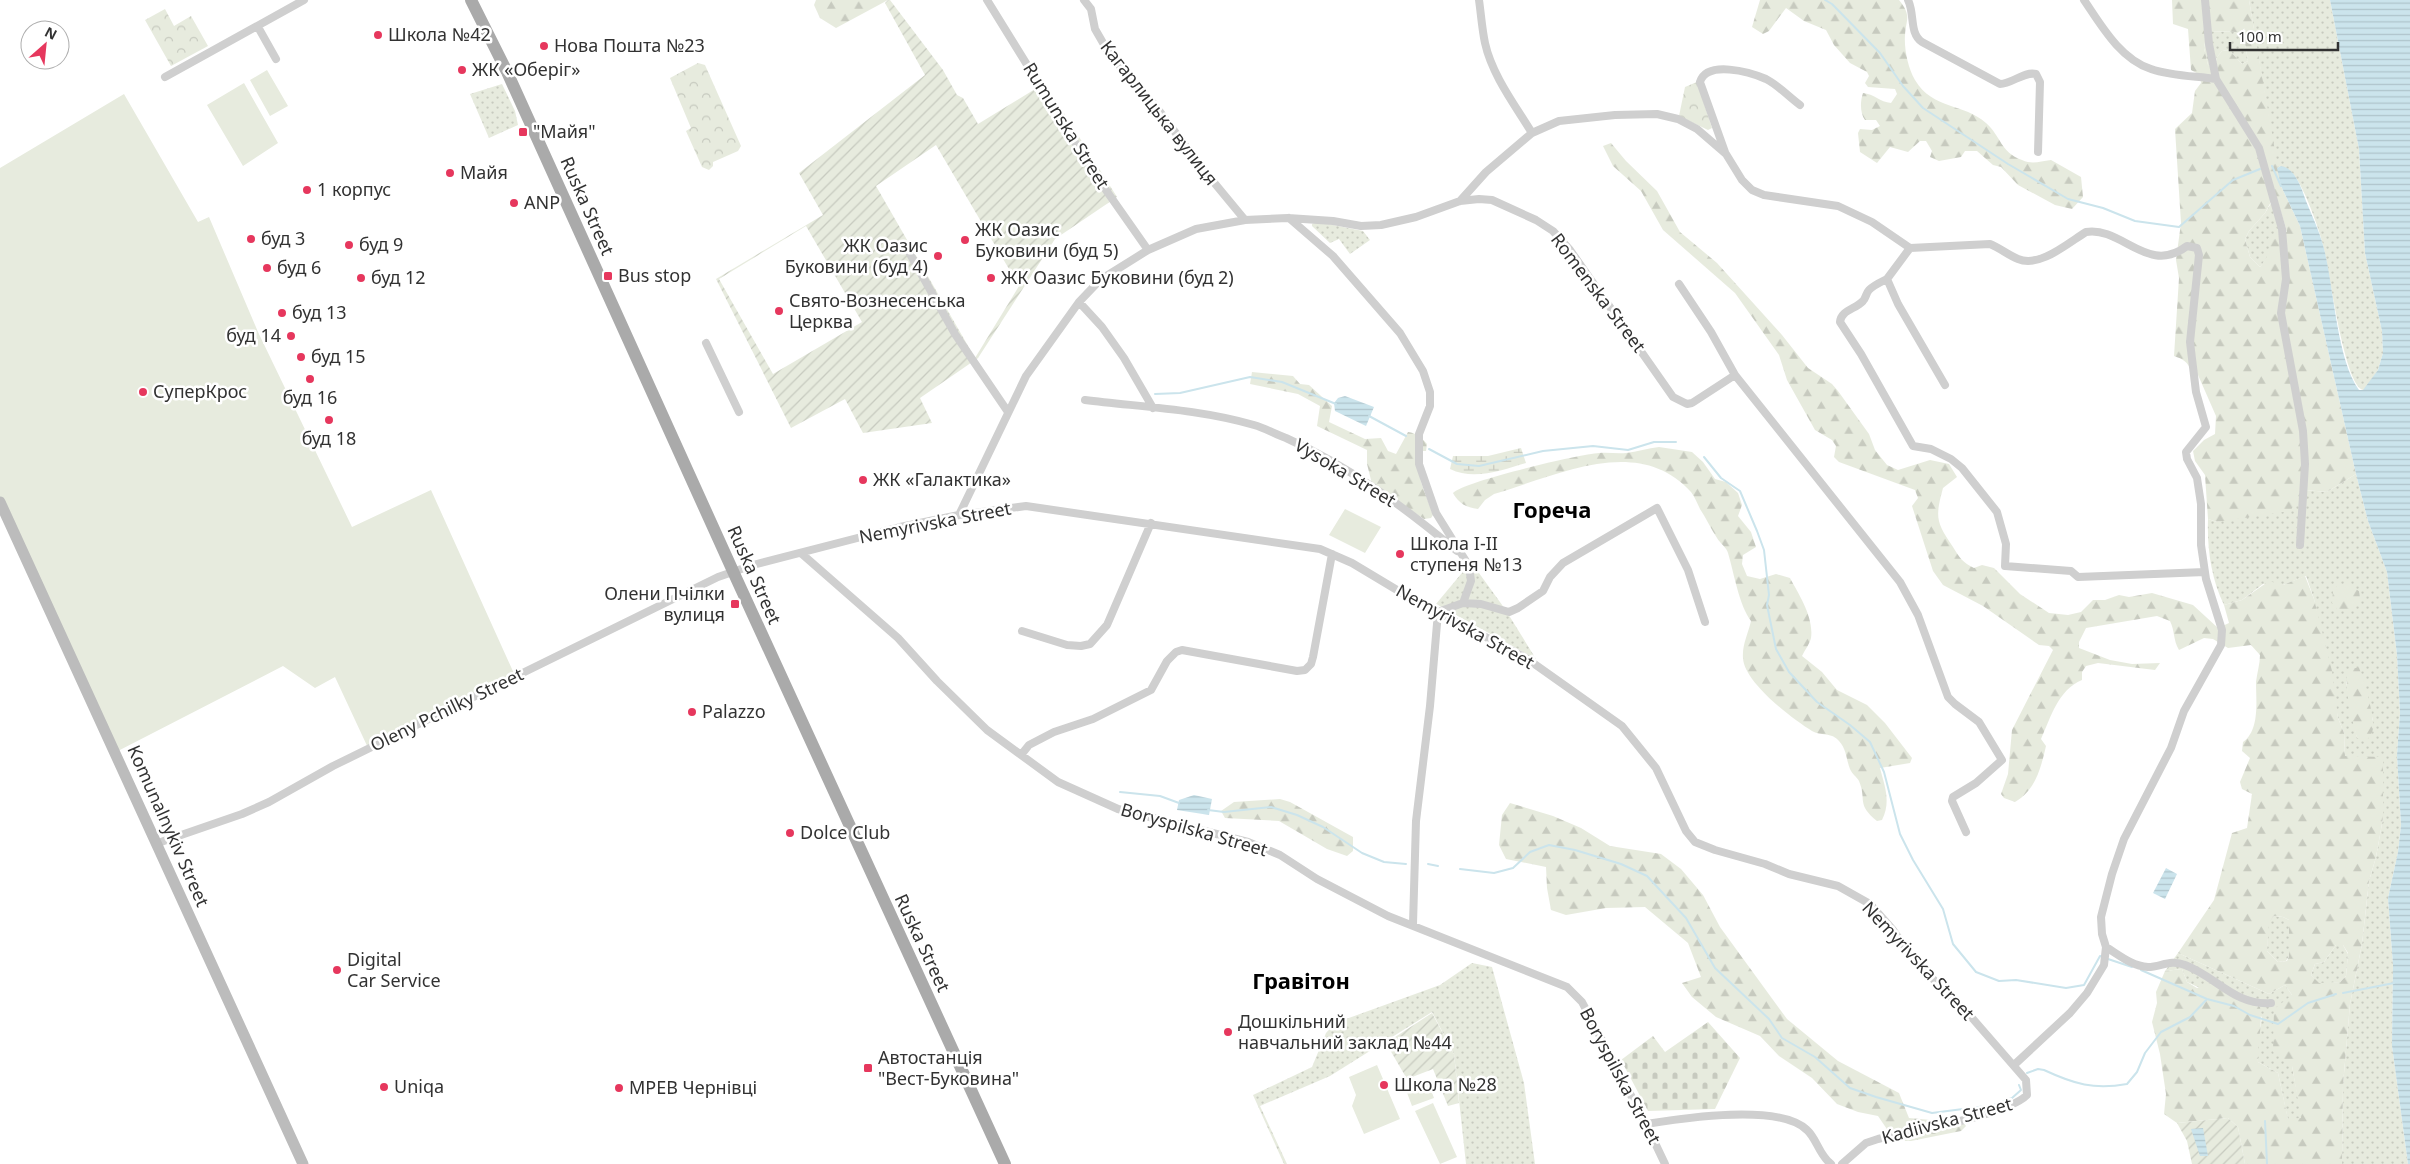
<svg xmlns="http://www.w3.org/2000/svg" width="2410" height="1164" font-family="'Noto Sans',sans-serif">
<defs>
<pattern id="grass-dots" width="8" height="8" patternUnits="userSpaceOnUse" patternTransform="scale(1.25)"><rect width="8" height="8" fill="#e7ebde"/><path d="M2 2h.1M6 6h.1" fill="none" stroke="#c7cabf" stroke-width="1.8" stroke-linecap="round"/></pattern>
<pattern id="forest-firs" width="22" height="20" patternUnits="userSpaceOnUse" patternTransform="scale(1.25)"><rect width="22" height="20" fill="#e7ebde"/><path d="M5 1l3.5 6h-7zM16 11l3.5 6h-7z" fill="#c7cabf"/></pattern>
<pattern id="wetland-marsh" width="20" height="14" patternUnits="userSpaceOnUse" patternTransform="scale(1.25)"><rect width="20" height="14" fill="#e7ebde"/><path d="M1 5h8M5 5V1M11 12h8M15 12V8" fill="none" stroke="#c7cabf"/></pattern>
<pattern id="cemetery-stones" width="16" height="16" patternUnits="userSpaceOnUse" patternTransform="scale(1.25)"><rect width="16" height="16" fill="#e7ebde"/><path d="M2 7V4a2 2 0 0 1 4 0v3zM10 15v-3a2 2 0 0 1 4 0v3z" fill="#c7cabf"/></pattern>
<pattern id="park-crowns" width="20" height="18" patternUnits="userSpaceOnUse" patternTransform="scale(1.25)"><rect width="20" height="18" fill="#e7ebde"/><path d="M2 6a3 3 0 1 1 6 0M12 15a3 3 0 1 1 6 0" fill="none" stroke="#c7cabf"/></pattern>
<pattern id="garden-furrows" width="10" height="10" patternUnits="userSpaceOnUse" patternTransform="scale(1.25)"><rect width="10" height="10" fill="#e7ebde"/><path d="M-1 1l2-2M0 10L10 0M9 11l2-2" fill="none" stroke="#c7cabf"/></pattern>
<pattern id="water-rules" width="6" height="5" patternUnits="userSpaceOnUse" patternTransform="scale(1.25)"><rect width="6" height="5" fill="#cbe4ec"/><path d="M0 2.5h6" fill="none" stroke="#afc4cb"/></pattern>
</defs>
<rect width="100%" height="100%" fill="#fff"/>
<path fill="url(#grass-dots)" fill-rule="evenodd" d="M2249,0H2330L2359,149L2365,253L2382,331L2383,353L2378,370L2366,389L2363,390C2344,385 2329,267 2323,245C2319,229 2304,186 2293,174C2290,171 2285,168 2281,166L2277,168Z
M2207,31L2237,32L2244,37L2248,61L2242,64L2229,50L2222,51L2217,57L2215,66L2208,65L2204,48Z
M502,84L515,111L518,125L489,138L470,94Z
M2277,199L2287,233L2270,247L2268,257L2260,267L2250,257L2245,239L2249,231L2265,213L2273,200Z
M1318,222L1363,231L1370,240L1350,254L1339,239L1330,243L1312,226V224Z
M2356,474L2368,521L2387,572L2397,655L2400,713L2397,755L2401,825L2398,852L2388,898L2393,965L2392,1046L2408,1164H2342L2343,1085L2350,1004L2362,944L2369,881L2376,857L2383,818V758L2345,757L2344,733L2338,718L2314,599L2306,576L2283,585L2263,584L2242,600L2224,605C2211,578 2207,548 2208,519L2217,522L2305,490L2327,492ZM2346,681L2369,707L2373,720L2357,738Z
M1471,562L1505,609L1536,659L1436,604Z
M2274,916L2283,917L2289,920V956L2286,961L2278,962L2267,951L2268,922Z
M2336,945H2343L2348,954L2346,976L2340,982L2319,984L2311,975L2315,964L2324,962Z
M2178,953L2269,994L2285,985L2292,995V1066L2302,1119L2288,1120L2278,1073L2258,1062L2257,1048L2262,1017L2187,982L2182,969L2165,971Z
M1472,963L1492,967L1524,1083L1535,1164H1466L1454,1054L1432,1012L1330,1076L1260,1106L1287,1164H1284L1253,1095L1312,1067L1326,1033L1335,1023L1440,985Z"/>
<path fill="url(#forest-firs)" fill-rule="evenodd" d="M816,0H888L836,28L820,18L814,5Z
M1760,0H1899C1912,16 1906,19 1905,35C1904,49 1908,68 1915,80C1933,110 1964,103 1986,123C2001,136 2000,152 2022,160C2033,165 2040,161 2051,160L2081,177L2083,197L2072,209L2055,205L2018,185L2001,167L1993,165L1977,151H1965L1961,157L1939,161L1930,157L1932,151L1926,141H1920L1908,152L1890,147L1877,163L1860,152L1858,133L1860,129L1872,130L1880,126L1876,120H1865C1860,113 1860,102 1863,93C1874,94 1880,102 1891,103L1897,94L1895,89L1868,87L1865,83L1869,76L1867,72L1850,63L1834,45L1826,30L1804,21L1786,8L1769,31L1763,34L1752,27Z
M2172,0H2249L2281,186L2300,226L2356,474L2327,492L2305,490L2290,511L2217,522L2208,519L2205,475L2195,461L2193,451L2204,440L2215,434L2216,416L2198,375L2191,371C2188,362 2183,359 2174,356L2179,278L2176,260L2181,223L2175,129L2192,113L2195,91L2201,83L2200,75L2191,70L2188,29L2173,24ZM2207,31L2237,32L2244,37L2248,61L2242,64L2229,50L2222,51L2217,57L2215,66L2208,65L2204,48ZM2277,199L2287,232L2268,238C2271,250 2268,257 2260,267L2250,257L2245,239L2249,231L2265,213L2272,200Z
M1611,143L1626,161L1657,191L1680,232L1717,263L1782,335L1808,368L1832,384L1838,391L1869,434L1875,450L1887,465L1898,470L1930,460L1949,464L1957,477L1943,488C1935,518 1936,522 1953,547C1959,557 1963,563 1974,568L1982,565L1994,568L2020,594L2049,613L2068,615L2081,612L2093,600H2105L2119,595L2129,597L2152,593L2193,605L2218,628L2229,623L2224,605L2242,600L2269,581L2283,585L2305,576L2314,599L2332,671L2338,718L2344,733L2345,756L2383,757V818L2376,857L2369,881L2362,944L2350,1004L2343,1085L2342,1164H2245L2238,1127L2228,1118L2177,1123L2164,1114L2166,1094L2160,1054L2152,1022L2157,1003L2156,992L2165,971L2182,969L2187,982L2197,988L2214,982L2239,993L2260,1007C2263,1025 2257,1044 2258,1062L2278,1073L2288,1119L2301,1118L2292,1066L2273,1052L2274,1009L2292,995L2285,985L2269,994L2178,953L2214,900L2232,833L2247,828L2252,794L2242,789L2240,782L2250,758L2242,751L2243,742C2260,730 2256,701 2256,682C2257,673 2260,664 2260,655L2251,645L2228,648L2213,639L2204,638L2179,650C2173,640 2175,631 2170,621L2157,616L2086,628L2079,642V648L2110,660L2132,664L2160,663L2155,670L2098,663L2086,666L2082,672V680C2058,690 2051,717 2041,739L2046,746C2041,768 2035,791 2015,802L2004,798L2001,794L2008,774L2012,730L2053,650L2049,646L2039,645L1983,606L1943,585L1933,571L1912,506L1918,498L1915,490L1839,462L1834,457L1836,446L1832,440L1815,430L1787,380L1779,355L1735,293L1663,230L1641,191L1613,166L1603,146ZM2274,916L2283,917L2289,920V956L2287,961L2278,962L2267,951L2269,922ZM2336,945H2343L2348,953L2346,976L2340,982L2319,983L2311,975L2315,964L2324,962Z
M1252,372L1293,376L1300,384L1309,385L1332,406L1329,422L1365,439L1381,438L1388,451L1396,454L1408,432C1416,433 1421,437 1427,444L1426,451H1415L1421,482L1433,515L1431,518L1424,519L1372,484L1367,464V450L1317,426L1320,406L1298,394L1250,384Z
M1659,447L1692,452L1703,462L1715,479L1726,482L1738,493L1742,505L1738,516L1751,532L1756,547L1743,555L1742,564L1747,576L1760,579L1776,574L1790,578C1799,595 1814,617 1811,638C1810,643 1805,650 1802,656L1822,672L1837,690L1867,705L1885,723L1912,758L1910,763L1880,768C1885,787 1891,802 1882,820L1877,821C1856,804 1867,800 1859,781C1857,777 1852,774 1850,769C1846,759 1847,750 1839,741C1832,732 1820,736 1812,731C1792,719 1744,682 1743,658C1742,645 1748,634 1751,621C1739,605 1734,573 1728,553C1727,548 1720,543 1717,538C1711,529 1706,518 1700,509C1697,503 1695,497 1691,492C1638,433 1556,476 1494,494L1485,500L1478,509C1466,507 1459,504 1453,493C1462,482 1579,454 1599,453C1608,452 1617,454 1626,453C1637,452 1648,448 1659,447Z
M2346,584L2359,591L2360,598C2355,607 2349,610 2338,610L2332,603L2333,591L2338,585Z
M2352,668H2359C2364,679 2375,718 2373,729C2372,734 2368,739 2365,742L2357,738C2352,718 2345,694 2347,672Z
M1280,799L1290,802L1353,837V851L1347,856L1327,849L1279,821L1225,818L1221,811L1234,802Z
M1510,803L1553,816L1581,828L1610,846L1661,854L1681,869L1703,895L1720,927L1787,1019L1838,1061L1899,1093L1909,1118L1931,1120L1956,1113L1966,1126L1961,1131L1911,1141H1895L1878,1116L1858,1112L1837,1104L1812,1078L1779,1056L1760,1036L1716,1017L1692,997L1682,983L1701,977L1688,943L1645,907L1606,908L1566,915L1551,910L1547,888L1546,867L1506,859L1499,845L1502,815Z"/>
<path fill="url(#wetland-marsh)" d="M1521,448L1526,463C1502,470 1474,481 1450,469L1453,456H1488Z"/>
<path fill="url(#cemetery-stones)" d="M1708,1022L1740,1058L1715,1109L1648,1111L1621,1060L1653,1036L1665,1052Z"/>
<path fill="url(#park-crowns)" d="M165,9L174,26L191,16L208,46L171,66L145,20Z
M698,63L705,65L741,146L738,151L713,162V166L709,170L702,167L686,131L691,128L670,78Z
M1697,82L1712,128L1708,130L1679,116L1685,87Z"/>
<path fill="url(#garden-furrows)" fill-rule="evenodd" d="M888,0H890L943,70L957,95L963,98L978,124L1045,83L1117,197L1055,239L978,358L920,398L932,423L863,433L845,399L791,428L716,279L823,215L799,173L925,75L885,3ZM936,145L1019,286L975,358L876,186ZM806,226L862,322L773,374L719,279Z
M1432,1013L1454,1054L1459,1103L1448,1106L1433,1069L1407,1079L1386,1043Z
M2228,1118L2238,1127L2245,1164H2192L2187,1141L2177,1123Z"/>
<path fill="#e7ebde" d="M267,70L288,106L270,116L250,80Z
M244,83L278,143L243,166L207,105Z
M124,94L198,222L209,217L258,332L352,527L431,490L516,678L369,750L335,677L315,688L283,666L114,753L0,505V168Z
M1345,509L1381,527L1365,553L1329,535Z
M1377,1065L1400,1119L1364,1134L1352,1106L1356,1095L1349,1077Z
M1428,1082L1434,1098L1412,1106L1406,1090Z
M1433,1103L1457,1157L1440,1164L1415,1111Z"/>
<path fill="url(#water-rules)" d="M2330,0H2410V1164H2408L2392,1046L2393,965L2388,898L2398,852L2401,825L2397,755L2400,713L2397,655L2387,572L2368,521L2356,474L2300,226L2281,186L2277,168L2281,166C2295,168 2302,189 2306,201C2312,216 2319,230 2323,245C2334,284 2336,358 2359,390H2363L2378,370L2383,353L2382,331L2365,253L2359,149Z
M1345,396L1374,407L1366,426L1335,411L1334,403L1338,398Z
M1194,795L1212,799L1209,815L1177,810L1179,800Z
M2166,868L2177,874L2165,899L2153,893Z
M2203,1128L2208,1156H2200L2191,1129Z"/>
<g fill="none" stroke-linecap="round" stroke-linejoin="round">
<path stroke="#cbe4ec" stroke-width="2" d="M1825,0L1832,4L1880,53L1903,86L1923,108L2008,164L2068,199L2103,208L2135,221L2179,227L2233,180L2260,169
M2272,166L2281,186
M1155,394L1180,393L1250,377L1282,382L1336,404
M1369,416L1406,436
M1429,449L1457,464L1479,466L1543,451L1593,446L1628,450L1654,442H1676
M1704,457L1721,478L1740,491L1757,531L1764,550L1769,595L1767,605L1776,649L1789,672L1817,702L1850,725L1870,742L1884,772L1900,834L1913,860L1943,909L1953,944L1976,972L1999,981L2016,980L2066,988L2084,985L2100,956L2104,957
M1120,792L1160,796L1179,803
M1208,810L1224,812L1271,807L1297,815L1323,827L1362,853L1384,862L1406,864
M1428,864L1438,866
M1460,869L1494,873L1513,868L1530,852L1549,845L1575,850L1621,864L1647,876L1686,918L1715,968L1769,1019L1782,1038L1815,1057L1850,1088L1876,1097L1932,1113L1994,1105L2012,1098L2021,1090L2019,1085
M2108,959L2132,967
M2141,970L2207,999L2234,1006L2250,1015L2278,1024L2308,1003L2336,994
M2343,993L2394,983
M2027,1073L2038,1069L2044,1070C2074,1084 2094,1090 2127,1084L2137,1072L2145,1053L2161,1032L2190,1017L2207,999
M2265,1121L2267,1164"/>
<path stroke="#cfcfcf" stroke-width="8" d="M987,0L1094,173L1148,250
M1084,0L1091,9L1095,29L1110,55L1154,104L1202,168L1245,220
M1479,0C1481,14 1482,29 1485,43C1492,75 1515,105 1532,133
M1908,0C1915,14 1909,33 1922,42L2000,84C2012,84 2024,71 2036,74L2040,82L2038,152
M2084,0C2101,25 2120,59 2151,69C2171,76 2194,76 2216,79
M2205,0L2209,44L2216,79L2259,148L2282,229L2286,279L2281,313L2303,431L2305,464L2300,545
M258,27L276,59
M165,77L304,0
M1725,152L1700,82C1707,60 1750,72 1766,79C1778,85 1789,97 1800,105
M1460,201L1486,172L1532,133L1559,121L1615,115L1657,114L1678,119L1697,129L1726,154L1742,180L1752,190L1764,195L1838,206L1872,222L1910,248L1990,244C2000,248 2008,255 2018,259C2040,268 2068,243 2086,232C2122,226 2148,276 2187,246L2197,248L2199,255L2190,342L2196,392L2206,427L2186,452L2187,459L2197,478L2201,504V545L2206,579L2222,630L2221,645L2184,711L2171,748L2124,839L2112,874L2101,917L2102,934L2106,947L2104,965L2087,993L2070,1013L2014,1065
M1289,218L1333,256L1400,333L1423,371L1430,392V406L1419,434V464L1436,513L1469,566L1471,581L1463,603L1438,612L1430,706L1416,821L1413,924
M1910,248L1887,279L1898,304L1945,385
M910,254L955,334L1008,412
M1887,279C1881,282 1874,285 1869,290C1866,293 1866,298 1863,301C1856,309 1841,310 1840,322L1861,354L1913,446L1931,449L1951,459L1962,468L1997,512L2006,544L2005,566L2071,571L2078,577L2205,572
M1679,284L1711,332L1735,375L1900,582L1918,615L1948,697L1955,704L1979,722L2002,760L1976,783L1953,797L1952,801L1966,832
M1079,302L1102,327L1124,358L1153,408
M706,343L739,412
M1085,400C1141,407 1199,409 1254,425C1265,428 1275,434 1286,438C1349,466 1404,507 1457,551
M959,515L1026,376L1079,302L1100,280L1148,250L1196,229L1245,220L1288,218L1333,221L1361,226L1381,225L1416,217L1460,201L1479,199L1492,200L1536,220L1553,231L1570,250L1673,397L1687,404L1692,403L1735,375
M802,554L898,638L937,681L987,730L1058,782L1118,809L1248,842L1280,855L1317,879L1388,916L1567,987L1582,1002L1646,1124L1665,1164
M1463,603L1481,604L1509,612L1518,608L1543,591L1550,577L1563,563L1657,508L1688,570L1705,622
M1022,631L1067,645L1081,646L1090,644L1107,625L1151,523
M1021,755L1029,745L1054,732L1093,719L1151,690L1167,661L1176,652L1182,650L1297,671L1305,670L1311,664L1313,657L1332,554
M158,843L242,814L269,802L333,766L718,577L753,565L900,527L959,515L1026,506L1320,549L1352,563L1407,596L1526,658L1622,726L1656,768L1686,831L1695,842L1715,850L1765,864L1789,874L1838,886L1870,904L1893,930L1914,960L1973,1019L2026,1080L2027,1095C2006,1116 1911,1131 1878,1139L1866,1143L1842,1164
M2106,947C2119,955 2132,966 2148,967C2161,967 2170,959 2185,965C2217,977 2235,1006 2271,1003
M1646,1124C1683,1118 1779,1103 1807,1130C1817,1139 1819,1155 1831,1164"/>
<path stroke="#bcbcbc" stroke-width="11" d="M0,502L303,1164"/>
<path stroke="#aaa" stroke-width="12" d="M471,0L508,74L737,580L1005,1164"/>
</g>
<g fill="#e6375d" stroke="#fff" stroke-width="2">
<circle cx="378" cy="35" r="5"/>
<circle cx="544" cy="46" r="5"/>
<circle cx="462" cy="70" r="5"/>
<rect x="518" y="127" width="10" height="10" rx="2.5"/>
<circle cx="450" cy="173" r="5"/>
<circle cx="307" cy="190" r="5"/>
<circle cx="514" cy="203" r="5"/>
<circle cx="251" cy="239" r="5"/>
<circle cx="965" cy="240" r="5"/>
<circle cx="349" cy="245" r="5"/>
<circle cx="938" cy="256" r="5"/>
<circle cx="267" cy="268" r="5"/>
<rect x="603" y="271" width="10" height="10" rx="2.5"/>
<circle cx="361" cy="278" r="5"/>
<circle cx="991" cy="278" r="5"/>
<circle cx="779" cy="311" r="5"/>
<circle cx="282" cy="313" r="5"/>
<circle cx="291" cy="336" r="5"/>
<circle cx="301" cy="357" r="5"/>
<circle cx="310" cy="379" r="5"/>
<circle cx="143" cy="392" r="5"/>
<circle cx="329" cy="420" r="5"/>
<circle cx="863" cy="480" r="5"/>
<circle cx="1400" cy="554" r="5"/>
<rect x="730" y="599" width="10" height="10" rx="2.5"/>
<circle cx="692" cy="712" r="5"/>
<circle cx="790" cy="833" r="5"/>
<circle cx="337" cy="970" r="5"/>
<circle cx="1228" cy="1032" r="5"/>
<rect x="863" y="1063" width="10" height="10" rx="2.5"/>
<circle cx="1384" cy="1085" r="5"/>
<circle cx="384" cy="1087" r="5"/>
<circle cx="619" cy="1088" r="5"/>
</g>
<g text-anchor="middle" stroke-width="5" stroke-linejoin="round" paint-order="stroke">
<g font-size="18" fill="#323232" stroke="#fff" text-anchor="start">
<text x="388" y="41">Школа №42</text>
<text x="554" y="52">Нова Пошта №23</text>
<text x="472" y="76">ЖК «Оберіг»</text>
<text x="533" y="138">"Майя"</text>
<text x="460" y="179">Майя</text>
<text x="317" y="196">1 корпус</text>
<text x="524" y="209">ANP</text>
<text x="975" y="236">ЖК Оазис<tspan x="975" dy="21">Буковини (буд 5)</tspan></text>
<text x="261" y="245">буд 3</text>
<text x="359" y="251">буд 9</text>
<text x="928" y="252" text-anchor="end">ЖК Оазис<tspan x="928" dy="21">Буковини (буд 4)</tspan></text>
<text x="277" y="274">буд 6</text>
<text x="618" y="282">Bus stop</text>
<text x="371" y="284">буд 12</text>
<text x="1001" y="284">ЖК Оазис Буковини (буд 2)</text>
<text x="789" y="307">Свято-Вознесенська<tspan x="789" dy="21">Церква</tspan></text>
<text x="292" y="319">буд 13</text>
<text x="281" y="342" text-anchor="end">буд 14</text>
<text x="311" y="363">буд 15</text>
<text x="153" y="398">СуперКрос</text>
<text x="310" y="404" text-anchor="middle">буд 16</text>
<text x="329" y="445" text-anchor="middle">буд 18</text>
<text x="873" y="486">ЖК «Галактика»</text>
<text x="1410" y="550">Школа I-II<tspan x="1410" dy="21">ступеня №13</tspan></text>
<text x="725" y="600" text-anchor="end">Олени Пчілки<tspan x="725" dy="21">вулиця</tspan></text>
<text x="702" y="718">Palazzo</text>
<text x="800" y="839">Dolce Club</text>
<text x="347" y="966">Digital<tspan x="347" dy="21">Car Service</tspan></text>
<text x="1238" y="1028">Дошкільний<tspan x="1238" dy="21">навчальний заклад №44</tspan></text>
<text x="878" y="1064">Автостанція<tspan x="878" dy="21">"Вест-Буковина"</tspan></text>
<text x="1394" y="1091">Школа №28</text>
<text x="394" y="1093">Uniqa</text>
<text x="629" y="1094">МРЕВ Чернівці</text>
</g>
<g font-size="18" fill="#323232" stroke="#fff">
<text transform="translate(1159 113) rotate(52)" y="6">Кагарлицька вулиця</text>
<text transform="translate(1066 126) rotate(58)" y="6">Rumunska Street</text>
<text transform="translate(587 206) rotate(66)" y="6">Ruska Street</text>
<text transform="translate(1598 293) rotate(53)" y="6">Romenska Street</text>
<text transform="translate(1345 473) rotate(31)" y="6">Vysoka Street</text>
<text transform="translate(935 523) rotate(-11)" y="6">Nemyrivska Street</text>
<text transform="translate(754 575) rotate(66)" y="6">Ruska Street</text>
<text transform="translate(1465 627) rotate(29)" y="6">Nemyrivska Street</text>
<text transform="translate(447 710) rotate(-26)" y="6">Oleny Pchilky Street</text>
<text transform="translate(168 826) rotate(66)" y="6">Komunalnykiv Street</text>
<text transform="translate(1194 830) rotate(16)" y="6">Boryspilska Street</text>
<text transform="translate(922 943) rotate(65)" y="6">Ruska Street</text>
<text transform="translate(1918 961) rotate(47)" y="6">Nemyrivska Street</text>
<text transform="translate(1620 1076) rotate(62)" y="6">Boryspilska Street</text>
<text transform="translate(1947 1121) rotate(-15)" y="6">Kadiivska Street</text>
</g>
<g font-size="22" font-weight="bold" fill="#000" stroke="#fff">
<text x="1552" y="518">Гореча</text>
<text x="1301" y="989">Гравітон</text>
</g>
</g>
<g transform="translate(45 45) rotate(27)"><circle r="24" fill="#ffffff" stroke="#adadad"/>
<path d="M0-4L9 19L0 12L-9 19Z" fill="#e6375d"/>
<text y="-8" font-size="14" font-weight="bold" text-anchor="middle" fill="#323232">N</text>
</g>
<path d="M2230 42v8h108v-8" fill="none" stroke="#323232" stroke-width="2.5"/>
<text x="2238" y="42" font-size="15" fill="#323232" stroke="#ffffff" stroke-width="4" paint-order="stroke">100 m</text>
</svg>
